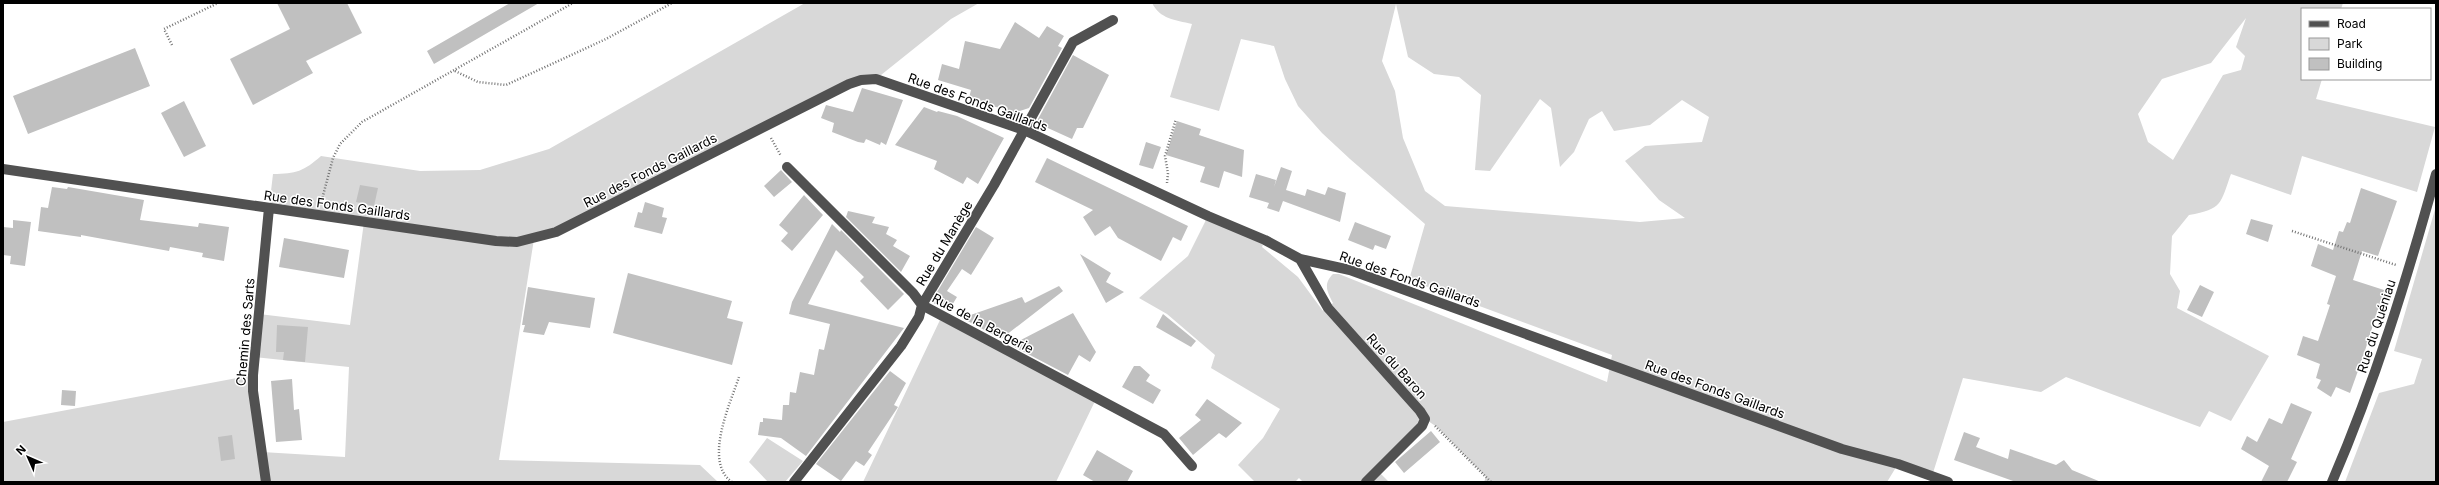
<svg xmlns="http://www.w3.org/2000/svg" width="2439" height="485" font-family="Inter,sans-serif">
<rect width="100%" height="100%" fill="#fff"/>
<path fill="#d8d8d8" fill-rule="evenodd" d="M805,3H979L951,19L876,79L861,80L534,239L499,460L700,465L718,482H3V422L253,375L262,452L345,457L349,367L254,357L259,314L350,325L364,222L269,208L273,174C296,174 304,171 321,156L420,171L480,170L549,149Z
M1152,3H2343L2341,9H2302V79H2322L2316,99L2435,127L2417,192L2302,156L2291,195L2231,174C2220,204 2223,209 2189,215L2172,236L2170,274L2180,291L2177,308L2269,356L2231,421L2209,411L2200,427L2066,377L2041,392L1963,378L1932,476L1898,464L1887,482H1484L1486,477L1437,427L1425,419L1378,471L1389,482H1303L1299,478L1295,482H1255L1238,465L1263,438L1280,409L1211,368L1215,355L1167,314L1139,298L1188,256L1208,216L1265,240L1262,247L1298,277L1323,311L1333,303C1327,291 1323,284 1333,274H1339L1607,382L1612,355L1409,280L1425,224L1350,159L1322,133L1298,106L1285,79L1274,46L1241,39L1219,111L1170,97L1192,24C1175,20 1160,19 1152,3ZM1396,4L1408,57L1434,74L1459,77L1481,95L1475,170L1490,171L1540,99L1551,108L1560,167L1574,152L1589,119L1602,111L1614,131L1650,125L1682,100L1709,117L1702,142L1645,146L1625,161L1659,200L1685,218L1640,222L1445,206L1425,191L1403,138L1395,91L1382,61ZM2246,18L2236,47L2245,56L2241,70L2223,75L2173,160L2148,142L2138,114L2162,79L2211,63Z
M2436,206V482H2345L2379,393L2414,384L2422,359L2394,351Z
M940,320L1096,399L1056,482H863Z
M767,438L803,461L785,482H768L749,462Z"/>
<path fill="#c0c0c0" d="M277,3H347L362,33L306,61L313,73L253,105L230,59L290,29Z
M510,3H539L434,64L427,51Z
M1015,22L1039,38L1047,26L1064,36L1058,46L1062,48L1029,108L1014,113L969,98L971,90L938,80L942,64L959,69L965,41L1000,49Z
M135,48L150,86L28,134L13,96Z
M1073,55L1109,75L1083,128H1077L1072,139L1039,124L1038,119Z
M862,88L903,100L886,145L881,142L880,145L866,139L864,143L858,142L832,132L834,123L821,118L826,105L853,112Z
M184,101L206,146L184,157L161,113Z
M924,107L937,112L938,111L957,116L1004,138L978,184L967,177L963,184L934,169L937,161L895,145Z
M1177,121L1201,129L1199,135L1244,150L1242,177L1224,171L1219,188L1200,182L1205,167L1166,155Z
M1146,142L1161,147L1153,169L1139,165Z
M1047,158L1188,226L1181,241L1173,237L1161,261L1118,238L1110,226L1095,236L1083,217L1093,210L1035,182Z
M1281,167L1292,171L1286,190L1305,196L1307,189L1325,195L1328,187L1346,193L1340,222L1283,201L1279,212L1267,208L1269,203L1249,197L1256,174L1276,180L1274,187Z
M781,170L792,182L774,197L764,186Z
M360,185L378,188L374,206L356,202Z
M52,187L67,189L68,187L144,200L140,220L198,227L199,223L229,227L224,261L202,257L203,253L170,247L169,251L81,235V237L38,231L41,207L48,208Z
M2361,188L2397,201L2378,256L2362,251L2353,280L2384,290L2363,357L2350,393L2336,387L2331,397L2317,388L2321,380L2316,378L2320,364L2297,355L2303,336L2318,341L2330,305L2327,304L2336,276L2311,266L2318,244L2333,250L2339,231L2343,232L2347,222L2350,223Z
M804,195L823,215L792,251L781,241L788,233L779,225Z
M645,202L664,208L662,217L667,218L662,234L634,227L638,212L642,213Z
M848,211L875,217L872,223L889,227L886,234L897,240L893,246L910,256L901,272L846,217Z
M2251,219L2273,225L2268,242L2246,234Z
M13,220L31,222L25,266L10,264L11,256L3,255V227L13,228Z
M1355,222L1391,236L1386,249L1375,245L1373,250L1348,240Z
M832,224L840,232L841,230L904,294L888,310L860,281L864,277L836,250L808,304L904,328L806,456L781,438L758,435L760,422H763V418L782,420L783,405H789L790,392L796,393L800,372L814,375L819,349L824,350L830,324L789,314L792,302Z
M976,227L994,238L971,275L962,269L947,291L957,297L949,310L931,302Z
M284,238L349,250L344,278L279,267Z
M1080,254L1111,273L1106,282L1124,292L1106,303Z
M628,273L732,301L727,318L743,322L732,365L613,333Z
M2200,285L2214,292L2202,317L2187,310Z
M1059,286L1063,291L1001,339L962,318L1022,297L1025,303Z
M528,287L595,298L590,328L549,322L544,335L523,332L525,325H522Z
M1073,313L1096,352L1090,362L1079,355L1068,375L1011,345Z
M1163,314L1196,341L1191,347L1156,327Z
M277,325L308,327L305,362L283,360L284,352H276Z
M1134,366H1140L1150,375L1146,381L1161,390L1153,404L1122,387Z
M890,371L906,383L894,405L898,407L868,452L872,455L864,466L856,461L841,481L816,464Z
M292,379L294,410L299,409L302,440L276,442L271,381Z
M62,390L76,391L75,406L61,405Z
M1207,399L1242,423L1226,438L1219,433L1193,455L1179,438L1201,420L1195,415Z
M2291,403L2312,412L2291,459L2297,462L2287,482H2261L2269,466L2241,449L2247,436L2257,442L2269,418L2282,424Z
M1431,431L1440,442L1404,473L1395,462Z
M1964,432L1980,438L1976,447L2008,459L2010,449L2056,465L2064,460L2072,470L2101,482H2016L1954,460Z
M232,435L235,459L221,461L218,437Z
M1097,450L1133,471L1127,482H1095L1083,475Z"/>
<g fill="none" stroke-linecap="round" stroke-linejoin="round">
<path stroke="#737373" stroke-width="2.5" stroke-dasharray="1 2" stroke-linecap="butt" d="M172,45L164,29L218,3
M455,71L478,82L506,85L606,39L672,3
M771,138L781,156
M1167,183L1168,173L1165,156L1176,119
M321,203L333,158L340,144L362,122L573,3
M2292,231L2396,265
M1435,426L1491,482
M732,482C703,462 730,404 739,377"/>
<path stroke="#515151" stroke-width="10" d="M787,167L913,293L922,305L1164,434L1192,466
M3,169L496,241L517,242L556,232L849,84L861,80L876,79L1024,130L1208,216L1265,240L1300,259L1350,270L1842,449L1898,464L1948,482
M1300,259L1328,308L1420,411L1425,419L1422,426L1366,482
M266,482L253,391V375L269,208
M794,482L901,346L919,317L922,305L994,185L1073,42L1113,20
M2332,482C2375,382 2407,279 2436,174"/>
</g>
<g text-anchor="middle" stroke-width="3" stroke-linejoin="round" paint-order="stroke">
<g font-size="13" fill="#000" stroke="#fff">
<text transform="translate(978 102) rotate(20)" y="5">Rue des Fonds Gaillards</text>
<text transform="translate(650 170) rotate(-27)" y="5">Rue des Fonds Gaillards</text>
<text transform="translate(337 205) rotate(8)" y="5">Rue des Fonds Gaillards</text>
<text transform="translate(944 243) rotate(-59)" y="5">Rue du Manège</text>
<text transform="translate(1410 279) rotate(19)" y="5">Rue des Fonds Gaillards</text>
<text transform="translate(983 323) rotate(28)" y="5">Rue de la Bergerie</text>
<text transform="translate(2376 326) rotate(-72)" y="5">Rue du Quéniau</text>
<text transform="translate(245 332) rotate(-85)" y="5">Chemin des Sarts</text>
<text transform="translate(1397 366) rotate(48)" y="5">Rue du Baron</text>
<text transform="translate(1715 389) rotate(20)" y="5">Rue des Fonds Gaillards</text>
</g>
</g>
<rect width="2439" height="485" fill="none" stroke="#000000" stroke-width="8"/>
<rect x="2301" y="8" width="130" height="72" fill="#ffffff" stroke="#999999"/>
<rect x="2309" y="21" width="20" height="6" fill="#515151" stroke="#999999"/>
<text x="2337" y="28" font-size="12" fill="#000000">Road</text>
<rect x="2309" y="38" width="20" height="12" fill="#d8d8d8" stroke="#999999"/>
<text x="2337" y="48" font-size="12" fill="#000000">Park</text>
<rect x="2309" y="58" width="20" height="12" fill="#c0c0c0" stroke="#999999"/>
<text x="2337" y="68" font-size="12" fill="#000000">Building</text>
<g transform="translate(28 457) rotate(315)" stroke="#ffffff" stroke-width="3" paint-order="stroke">
<path d="M0-3L7 15L0 10L-7 15Z" fill="#000000"/>
<text y="-6" font-size="11" font-weight="bold" text-anchor="middle" fill="#000000">N</text>
</g>
</svg>
